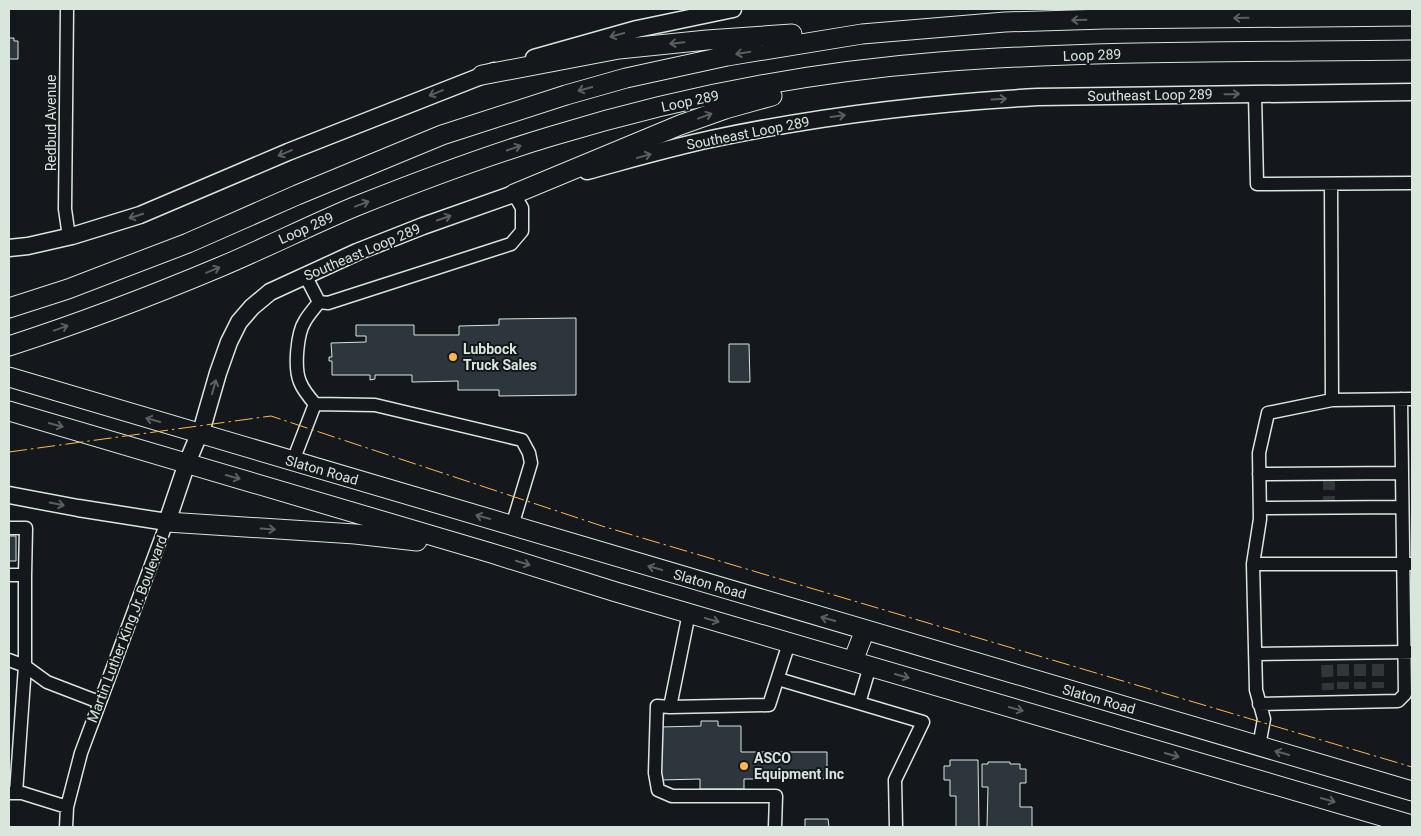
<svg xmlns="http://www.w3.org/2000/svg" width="1421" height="836" font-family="Roboto,sans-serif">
<rect width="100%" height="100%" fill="#14181c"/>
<path fill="#2c363c" stroke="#d8e6dc" d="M9,38H14V41H18V59H9Z
M576,318V395L499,396V390H458V381L412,382V375H375V379L370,380V375H332V361H329V357H332L331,343L366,342V336H356V325H414V335H459V326L499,325V319Z
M729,344H749L750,382H729Z
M9,536H16V561H9Z
M701,721H718V726H741V752H827V779H744V789H700V779L661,780L660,727L701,726Z
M950,760H978L979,827H956V796H950V780H944V766H950Z
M988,762H1010V764H1020V769H1026V783H1020V807H1032V827H987L988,787H982V764H988Z
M805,819H828L829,827H805Z"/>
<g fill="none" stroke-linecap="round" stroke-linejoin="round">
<path stroke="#313739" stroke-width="12" stroke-dasharray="12 6" stroke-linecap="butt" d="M1329,508V474
M1343,664V689
M1360,664V689
M1378,664V688
M1327,665L1328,690"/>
<defs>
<path id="minor" d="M67,9L65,209L69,237
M1255,94L1257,184L1412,183
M1331,184L1332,400L1412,399
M305,275L319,302L328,303L511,244L522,231V208L514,194
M319,302C314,309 309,314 305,321C297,333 294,368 300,382C303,390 309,397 315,404L375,405L522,440L529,453L531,463L512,526
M293,461L315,404
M1259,474L1402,473
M1260,508L1402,507
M9,528H26L25,575
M1253,564H1412
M9,575H25V666L16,793
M689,613L670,707L657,706L655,773L658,790L672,796H776L775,827
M1255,654L1412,652
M9,660L25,666L47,682L99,702
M870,666L859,703L923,722L895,780L896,827
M778,679L859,703
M1259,704L1398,701L1405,694L1401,399
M670,707L769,705L789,643
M1259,746L1264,719L1256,690L1253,564L1260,519L1259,453L1268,413L1332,400
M9,793H22L67,807
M66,827L67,807L81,753L167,522"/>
<path id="major" d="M534,58L637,29L733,9
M587,171C628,160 669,148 711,139C819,116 928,103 1038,97L1412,92
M9,248L28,246L72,236L140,215L288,152L494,71
M9,495L78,508L167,522L187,463L203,425L218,373L229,342L239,322L252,307L270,292L357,252L423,226L525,190"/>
<path id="highway" d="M482,75L619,49L707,40L792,34
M514,194L680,125L725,109L772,96
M9,308L68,289L188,243L297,195L442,135L566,95L626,78L727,56L862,34L1005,22L1105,19L1412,16
M9,346C80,323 151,296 220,267C265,248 309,226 354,207C419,181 485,156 552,136C676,98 810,72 939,62C1096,50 1255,52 1412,50
M9,377L1412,791
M9,411L491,553L616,592L1412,825
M167,522L355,534L417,541
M853,661L865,630"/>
</defs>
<use href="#minor" stroke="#d8e6dc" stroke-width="15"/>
<use href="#major" stroke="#d8e6dc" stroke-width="19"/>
<use href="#highway" stroke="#d8e6dc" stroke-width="21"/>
<use href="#minor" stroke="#14181c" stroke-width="12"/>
<use href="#major" stroke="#14181c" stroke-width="16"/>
<use href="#highway" stroke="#14181c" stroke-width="19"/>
<path stroke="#ffb74d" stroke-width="1" stroke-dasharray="18 4 2.5 4" stroke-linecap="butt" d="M9,452L271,416L602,526L1412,767"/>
</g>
<defs><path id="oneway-shaft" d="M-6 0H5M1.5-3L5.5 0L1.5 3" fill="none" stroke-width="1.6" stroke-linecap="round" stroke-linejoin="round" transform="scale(1.25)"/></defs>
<g stroke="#59605f">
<use href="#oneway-shaft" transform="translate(1241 18) rotate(179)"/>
<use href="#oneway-shaft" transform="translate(1079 20) rotate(178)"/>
<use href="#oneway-shaft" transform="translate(617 35) rotate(165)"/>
<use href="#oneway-shaft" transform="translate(677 43) rotate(174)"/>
<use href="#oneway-shaft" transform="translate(743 53) rotate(170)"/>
<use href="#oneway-shaft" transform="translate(585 89) rotate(164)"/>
<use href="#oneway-shaft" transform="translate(436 93) rotate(158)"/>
<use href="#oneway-shaft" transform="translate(1232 94) rotate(-1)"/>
<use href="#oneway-shaft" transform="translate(999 99) rotate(-3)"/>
<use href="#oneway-shaft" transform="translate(705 116) rotate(-20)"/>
<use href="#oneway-shaft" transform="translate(838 116) rotate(-8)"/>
<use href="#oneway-shaft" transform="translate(514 148) rotate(-19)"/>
<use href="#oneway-shaft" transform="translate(285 153) rotate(157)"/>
<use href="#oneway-shaft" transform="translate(644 156) rotate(-15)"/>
<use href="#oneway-shaft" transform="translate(362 204) rotate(-21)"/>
<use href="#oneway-shaft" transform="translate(136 216) rotate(162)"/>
<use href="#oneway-shaft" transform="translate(444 218) rotate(-19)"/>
<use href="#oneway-shaft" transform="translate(213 270) rotate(-22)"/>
<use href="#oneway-shaft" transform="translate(61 328) rotate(-20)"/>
<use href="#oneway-shaft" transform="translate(214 387) rotate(-74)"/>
<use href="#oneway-shaft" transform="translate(153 420) rotate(-164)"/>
<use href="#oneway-shaft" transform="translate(56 425) rotate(16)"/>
<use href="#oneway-shaft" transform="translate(233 477) rotate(16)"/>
<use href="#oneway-shaft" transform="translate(57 504) rotate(11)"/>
<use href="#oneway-shaft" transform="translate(483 517) rotate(-164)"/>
<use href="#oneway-shaft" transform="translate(268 529) rotate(4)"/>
<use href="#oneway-shaft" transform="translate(523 563) rotate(17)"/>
<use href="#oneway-shaft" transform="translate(655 568) rotate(-164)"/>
<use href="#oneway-shaft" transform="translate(828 619) rotate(-164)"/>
<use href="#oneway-shaft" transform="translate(712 620) rotate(16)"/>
<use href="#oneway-shaft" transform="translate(902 676) rotate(16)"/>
<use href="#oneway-shaft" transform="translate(1016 709) rotate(16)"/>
<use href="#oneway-shaft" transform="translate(1282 753) rotate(-164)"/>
<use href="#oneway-shaft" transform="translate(1172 755) rotate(16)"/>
<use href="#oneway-shaft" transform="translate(1328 800) rotate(16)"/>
</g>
<g fill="#ffb74d" stroke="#14181c" stroke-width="2">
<circle cx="453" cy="357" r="5"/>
<circle cx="744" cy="766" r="5"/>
</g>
<g text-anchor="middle" stroke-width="4" stroke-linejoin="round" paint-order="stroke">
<g font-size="14" fill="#d8e6dc" stroke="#14181c">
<text transform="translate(1092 55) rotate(-2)" y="5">Loop 289</text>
<text transform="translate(1150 95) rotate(-1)" y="5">Southeast Loop 289</text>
<text transform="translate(690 101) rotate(-12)" y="5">Loop 289</text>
<text transform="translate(51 123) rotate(-90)" y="5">Redbud Avenue</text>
<text transform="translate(748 133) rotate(-11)" y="5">Southeast Loop 289</text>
<text transform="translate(306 228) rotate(-24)" y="5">Loop 289</text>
<text transform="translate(362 252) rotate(-23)" y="5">Southeast Loop 289</text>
<text transform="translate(322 470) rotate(16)" y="5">Slaton Road</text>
<text transform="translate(710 584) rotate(16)" y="5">Slaton Road</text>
<text transform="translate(127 629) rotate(-69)" y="5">Martin Luther King Jr. Boulevard</text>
<text transform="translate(1099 699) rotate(16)" y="5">Slaton Road</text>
</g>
<g font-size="14" font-weight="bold" fill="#d8e6dc" stroke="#14181c" text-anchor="start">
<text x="463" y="354">Lubbock<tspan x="463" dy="16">Truck Sales</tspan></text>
<text x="754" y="763">ASCO<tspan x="754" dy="16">Equipment Inc</tspan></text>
</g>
</g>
<rect width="1421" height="836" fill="none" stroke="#d8e6dc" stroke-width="20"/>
</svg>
